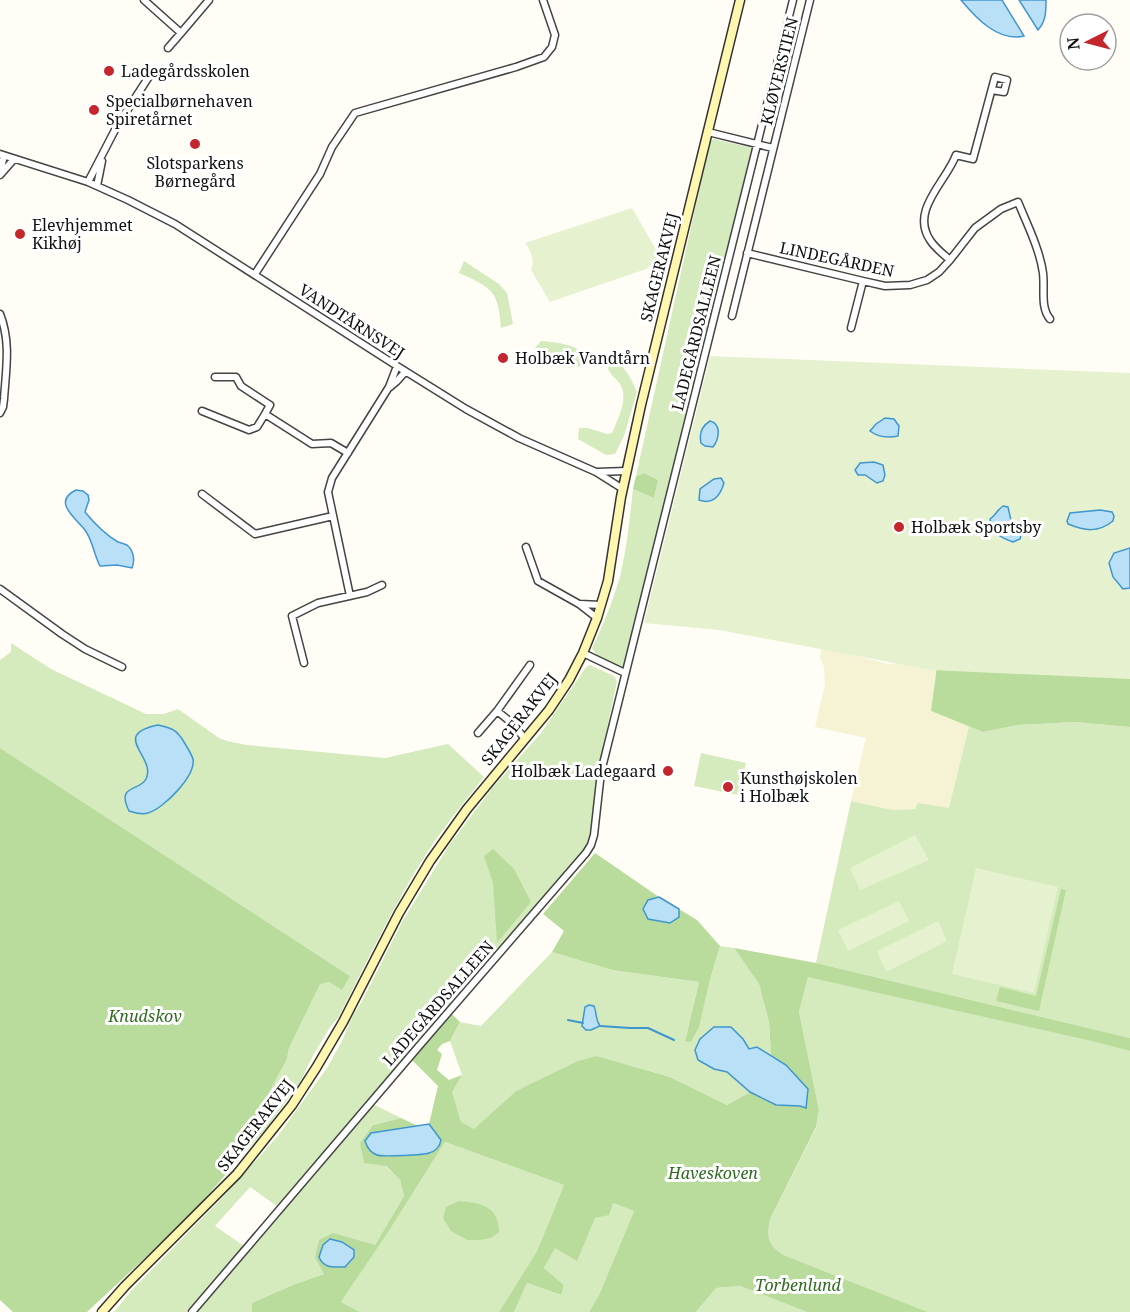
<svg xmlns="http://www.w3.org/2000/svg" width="1130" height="1312" font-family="'Noto Serif',serif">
<rect width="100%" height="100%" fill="#fffdf5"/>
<path fill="#f6f3d4" d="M822,647L888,664L904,663L937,666L931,711L969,726L949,809L918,803L915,809L893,810L851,801L866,738L815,727L825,684L824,667L820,657Z"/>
<path fill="#d5ebbd" d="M714,139L752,148L625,664L621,668L597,656L592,648C604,624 614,598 621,573C627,545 630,517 633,489L654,498L658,480L644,473L636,476L710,141Z
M464,261L499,284L507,293L513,324L501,328C500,317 499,303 493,294C487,285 469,277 459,273Z
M541,341C557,342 577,345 589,356L588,363C570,373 545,365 535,348Z
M614,361C627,368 631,379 637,392L624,436L615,454L606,455L578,439L579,428H588L607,434L612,433C618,418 629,399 620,384C616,378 610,375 608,368L610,363Z
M11,643L51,669L146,714H164L178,709L219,738L227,741L247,745L385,758L448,744L484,777C465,801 445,826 428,851C394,904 367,962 338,1018L330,1027L314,1054L300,1082L269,1125L205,1199L225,1175L287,1059L289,1048L320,983L350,976L0,748V660L11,652Z
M590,665L614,676L617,681L598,771L593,835L584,850L428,1032L419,1041L414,1038L408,1047L411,1051L278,1207L250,1187L215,1226L244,1246L186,1312H114L132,1290L220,1200L277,1137L327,1068L342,1041L353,1015L362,1001L402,922L450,844L493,787L541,733L586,667Z
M1075,722L1130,727V1038L816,963L851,801L893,810L915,809L918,803L949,808L969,726L983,732L1018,725Z
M701,753L746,763L738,795L694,786Z
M720,946L734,948L759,984L769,1022L771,1055L757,1047L750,1049L743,1039L714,1069L727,1072L750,1092L727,1105L670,1077L597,1056L516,1091L474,1130L461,1122L451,1092L462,1075L450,1041L460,1022L481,1026L552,952L612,970L699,982L685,1040L709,983Z
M808,976L1095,1042L1130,1051V1312H928L782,1255C767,1244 767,1238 770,1219L816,1128L819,1110L799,1012Z
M373,1104L401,1118L373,1125L385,1166L400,1180L404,1196L375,1245L324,1274L293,1285L252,1303V1312H195Z
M445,1142L564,1185L537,1251L499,1312H360L341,1302L387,1234Z
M613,1203L634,1211L599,1295L589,1312H514L527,1283L560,1295L564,1285L544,1268L555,1247Z
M740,1286L807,1312H696L716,1288Z"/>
<path fill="#b9dc9c" d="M644,473L658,480L654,498L633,489L636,476Z
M937,666L1130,675V727L1075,722L1018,725L983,732L931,711Z
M0,748L350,976L342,990L329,982L320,984L289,1048L287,1059L225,1175L190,1216L87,1312H13L0,1300Z
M493,849L514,869L531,902L497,943L493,883L484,856Z
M595,853L659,897L648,900L643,909L648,919L679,917V909L697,920L720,946L709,983L699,1027L691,1042L685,1041L699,982L612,970L552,952L564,931L543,914Z
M1061,889L1066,890L1039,1011L996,1001L1000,987L1036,996Z
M734,948L816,963L1130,1038V1051L1095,1042L808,977L799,1012L819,1110L816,1127L770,1219C767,1238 767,1244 783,1255L928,1312H807L740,1286L716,1288L696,1312H589L599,1295L634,1211L613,1203L609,1215L595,1218L577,1261L555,1248L544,1268L564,1285L561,1295L527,1283L514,1312H499L537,1251L564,1185L445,1142L387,1234L341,1302L360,1312H252V1303L293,1285L324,1274L315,1257L319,1240L333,1233L375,1245L404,1196L400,1180L386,1166L364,1163L360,1143L373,1125L401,1118L418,1126L372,1133L377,1156L429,1154L437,1149L441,1140L429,1124L438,1086L411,1059L451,1013L460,1022L450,1041L442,1044L437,1050L442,1054L437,1070L449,1080L462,1075L452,1092L461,1122L474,1129L516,1091L578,1061L597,1056L670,1077L727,1105L750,1092L776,1105L800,1106L786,1065L771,1055L769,1022L759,984Z
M459,1201C481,1203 499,1206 499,1232L491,1238L480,1240H468L451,1231L443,1218L446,1207Z"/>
<path fill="#e6f2cf" d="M632,208L661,258L646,269L550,302L531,270C535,260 531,251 525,243Z
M710,356L1130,373V679L931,670L719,630L644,623Z
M915,835L929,860L860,890L850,868Z
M976,868L1058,887L1034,993L952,974Z
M899,901L909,921L848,951L838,930Z
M938,921L947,941L886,972L877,951Z"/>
<path fill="#b9e0f7" stroke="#3f96cf" stroke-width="1.5" d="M961,0H1002L1024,36C998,42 976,18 961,0Z
M1019,0H1046C1046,12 1046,21 1038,30Z
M885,418L894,419L899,426L898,436C889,438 878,437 870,431L876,424Z
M710,421C722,424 719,439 713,447L705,446L701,443C699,434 702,426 710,421Z
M874,462L883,465L885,475L883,481L877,483L865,475H858L855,470L860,463Z
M721,478L724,483C720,496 713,505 699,500L700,489L714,479Z
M76,490L83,491L88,495L89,500L85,512C94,523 106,535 118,542C119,542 127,545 127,545C134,551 135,561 132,568L117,565L100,566C94,555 93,541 85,530C77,519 51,502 76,490Z
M1003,506L1008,507L1012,525L1021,535L1020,539L1013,542C1001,538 992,533 990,519C996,515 997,510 1003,506Z
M1100,510L1112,512L1114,516L1113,521C1098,533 1085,531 1068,524L1067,521L1070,513Z
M1130,548V588L1123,589L1113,577L1109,563L1114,553Z
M158,725C172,728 177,730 184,742C187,747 191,753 193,759C196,776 163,809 148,813C141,815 136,813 129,811C116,784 139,792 146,779C157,757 109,735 158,725Z
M659,897L679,909V917L670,923L648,919L643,909L648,900Z
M589,1005L594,1006C597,1013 595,1019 600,1026L591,1030H586L582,1026L585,1007Z
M714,1027H731L743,1039L749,1049L757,1047L786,1065L808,1089L806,1108L800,1106L776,1105L750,1092L727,1072L714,1069L698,1060L695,1050L700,1039Z
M429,1124L441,1140C440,1146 436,1151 429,1153C425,1155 381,1157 377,1155C371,1153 367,1147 365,1141L371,1133Z
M330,1239L342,1242L354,1250V1257L345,1267C333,1267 324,1269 319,1257L323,1245Z"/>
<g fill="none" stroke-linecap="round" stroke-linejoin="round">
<path stroke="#3f96cf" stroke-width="2" d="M568,1020L583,1023
M600,1026L630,1028H648L674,1040"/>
<defs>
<path id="street" d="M144,0L181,33L209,0
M168,48L181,33
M708,132L773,148
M0,154L88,182L128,200L175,224L397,366L466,409L519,438L596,472L623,489
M0,171L4,156
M0,175L14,159
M88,182L117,126L150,75
M97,186L102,161
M747,253L863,281L885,286L910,285L927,280L939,272L950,260L975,228L1001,209L1018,202C1027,224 1040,250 1043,273C1045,289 1040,307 1050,319
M950,260C943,254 935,248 930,240C910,210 946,182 956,155L973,159L995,77L1007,80L1004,92L992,90
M255,274L320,174L332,147L355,113L516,67L544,57L552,47L555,35L543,0
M0,314C11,342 6,369 4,399L3,407L0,413
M732,316L810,0
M851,328L863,281
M215,377H236L241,386L270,405L265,414L312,444L331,443L348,453
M390,387L397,381L405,372
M202,411L249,430L257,427L265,414
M597,472L626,471
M202,494L255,534L333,516
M526,547L538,581L579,604L597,618
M0,589L62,634L85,649L122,667
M350,596L328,492L332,478L389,387L397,366
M580,604L601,605
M583,653L625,673
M304,663L292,616L318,603L367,592L382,585
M497,711L512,723L525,739
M478,733L497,711L530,665
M192,1312L419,1046L586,853L591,845L594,835L601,772L793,0"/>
<path id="secondary" d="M102,1312L125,1286L237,1174L292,1105L316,1068L343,1022L399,913L430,861L467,809L549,710L569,680L583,653L597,618L608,581L621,497L641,405L740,0"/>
</defs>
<use href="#street" stroke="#444" stroke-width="9"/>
<use href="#secondary" stroke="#333" stroke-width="11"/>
<use href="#street" stroke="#fff" stroke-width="6"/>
<use href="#secondary" stroke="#fff6b0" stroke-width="8"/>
</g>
<g fill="#c4262e" stroke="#fff" stroke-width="2">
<circle cx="109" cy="71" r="6"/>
<circle cx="94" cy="110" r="6"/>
<circle cx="195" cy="144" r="6"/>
<circle cx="20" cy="234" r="6"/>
<circle cx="503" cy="358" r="6"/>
<circle cx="899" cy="527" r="6"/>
<circle cx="668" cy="771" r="6"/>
<circle cx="728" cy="787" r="6"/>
</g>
<g text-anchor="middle" stroke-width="6" stroke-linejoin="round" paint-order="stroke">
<g font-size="16" fill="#111" stroke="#fff" text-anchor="start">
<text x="121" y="77">Ladegårdsskolen</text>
<text x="106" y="107">Specialbørnehaven<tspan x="106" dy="18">Spiretårnet</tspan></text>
<text x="195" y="169" text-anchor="middle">Slotsparkens<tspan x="195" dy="18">Børnegård</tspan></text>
<text x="32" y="231">Elevhjemmet<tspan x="32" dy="18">Kikhøj</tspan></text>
<text x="515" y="364">Holbæk Vandtårn</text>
<text x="911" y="533">Holbæk Sportsby</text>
<text x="656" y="777" text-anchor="end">Holbæk Ladegaard</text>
<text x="740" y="784">Kunsthøjskolen<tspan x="740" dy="18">i Holbæk</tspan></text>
</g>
<g font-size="16" fill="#111" stroke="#fff">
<text transform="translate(779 71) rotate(-76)" y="6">KLØVERSTIEN</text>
<text transform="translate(837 259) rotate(12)" y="6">LINDEGÅRDEN</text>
<text transform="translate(659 267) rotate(-76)" y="6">SKAGERAKVEJ</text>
<text transform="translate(352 321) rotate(33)" y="6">VANDTÅRNSVEJ</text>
<text transform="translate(696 333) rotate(-76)" y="6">LADEGÅRDSALLEEN</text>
<text transform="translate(519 719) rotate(-52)" y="6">SKAGERAKVEJ</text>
<text transform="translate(438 1003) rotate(-49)" y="6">LADEGÅRDSALLEEN</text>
<text transform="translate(255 1125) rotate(-52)" y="6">SKAGERAKVEJ</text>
</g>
<g font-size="16" font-style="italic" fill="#2f6b1f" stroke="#fff">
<text x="145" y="1022">Knudskov</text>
<text x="713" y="1179">Haveskoven</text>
<text x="798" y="1291">Torbenlund</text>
</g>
</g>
<g transform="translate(1088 42) rotate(264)"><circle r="28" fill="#ffffff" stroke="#a0a0a0" stroke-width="1.5"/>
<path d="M0-4.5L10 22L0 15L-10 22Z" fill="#c4262e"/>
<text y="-9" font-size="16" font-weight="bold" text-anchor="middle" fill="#111111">N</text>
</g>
</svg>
